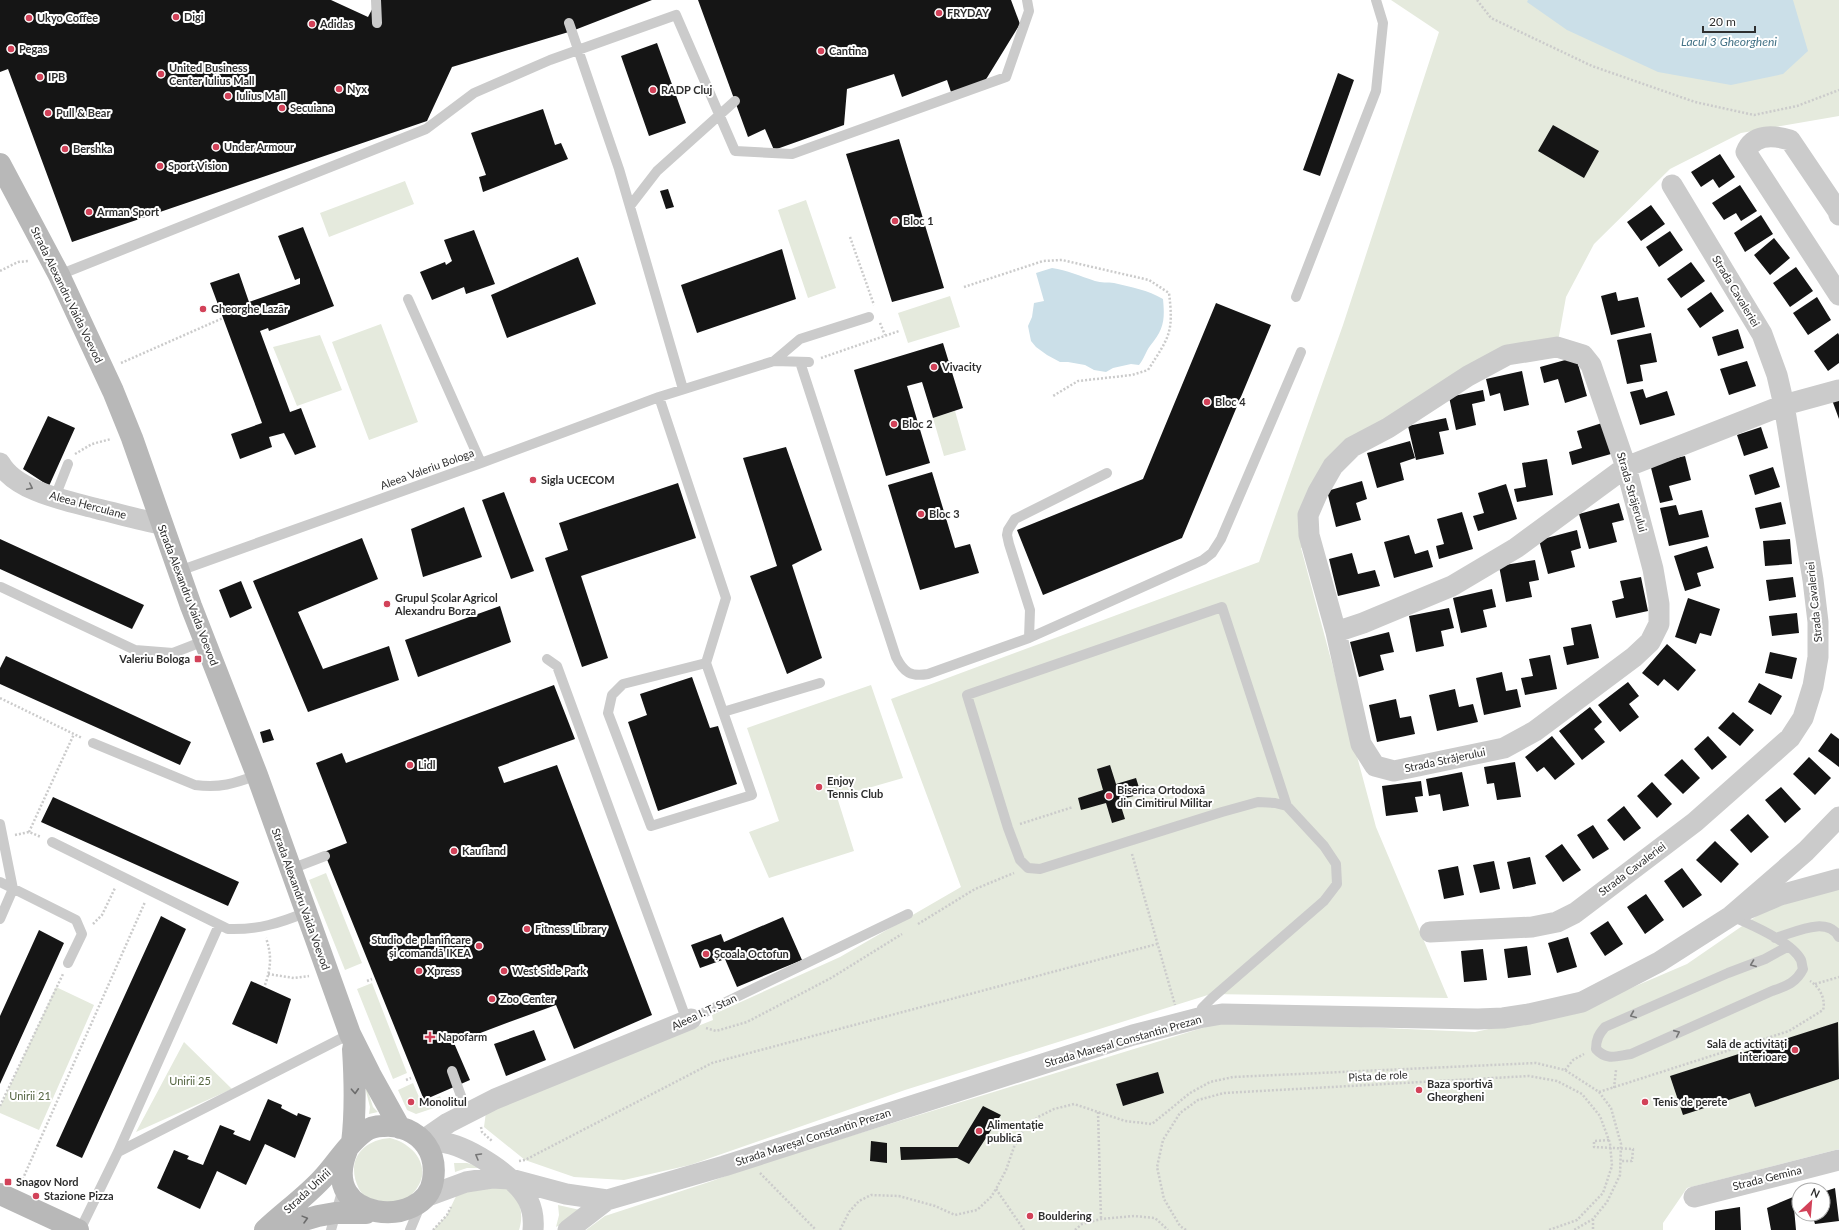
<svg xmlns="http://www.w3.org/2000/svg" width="1839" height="1230" font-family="Lato,sans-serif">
<rect width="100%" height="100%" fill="#fff"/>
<path fill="#e5eadd" d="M1391,0H1839V116L1741,133L1670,169L1594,244L1566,297L1557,347L1507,355L1352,447L1308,515L1312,545L1301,548L1376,827L1448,998L1211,994L905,1090L690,1165L624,1180L574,1177L525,1160L484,1127L486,1112L500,1105L713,1020L712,1015L840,957L961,887L891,699L1259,562L1343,325L1439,32Z
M405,181L414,204L329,237L320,213Z
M806,200L836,288L808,298L778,210Z
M950,296L960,327L908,343L898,313Z
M381,324L418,422L369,440L332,342Z
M320,335L342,390L297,406L273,347Z
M955,411L966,450L944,456L933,418Z
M871,685L903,778L837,797L854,851L769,878L749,832L779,821L747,728Z
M326,873L362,963L345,970L309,880Z
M1835,888L1839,890V1149L1687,1188L1663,1223V1230H586L605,1216L712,1181L753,1166L1225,1021L1475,1032L1582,1009L1687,964L1764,911Z
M372,983L407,1073L393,1079L357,989Z
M56,987L94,1005L39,1130L0,1113V1107Z
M184,1042L232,1089L136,1132Z
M357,1056L373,1107L378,1112L369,1114L370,1107Z
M413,1083L422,1104L440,1096L443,1105L416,1114L407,1110L398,1090Z
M390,1138C415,1144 434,1169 414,1192C410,1196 405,1202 399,1203C394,1204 386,1201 381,1201C371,1199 364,1198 359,1189C345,1161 362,1140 390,1138Z
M454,1163H467L483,1168H467L455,1172Z
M475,1184C482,1185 501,1185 506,1188C521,1197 524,1215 519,1230H433L447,1215L458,1192Z
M558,1205L580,1210L569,1220L556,1227L559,1215Z"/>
<path fill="#cbdfe8" d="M1528,0H1793L1808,51L1783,74L1731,85L1658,72L1567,30L1527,2Z
M1052,268C1067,270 1080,276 1095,281C1101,283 1108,282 1114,283C1131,287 1148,290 1163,299C1165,320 1164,329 1150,346C1146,351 1144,359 1139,365L1131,364L1113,368L1106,372L1094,370L1085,365L1068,362H1060L1047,355L1036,347L1031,341L1028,326L1032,317L1034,303L1044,301L1036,273Z"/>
<path fill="#151515" d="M0,0H331L368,17L377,0H652L572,31L452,67L427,121L72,242L8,69L0,72Z
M698,0H1011L1020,24L985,81L951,92L947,80L902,97L894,74L847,89L844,125L774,150L765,129L748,137Z
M657,43L686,123L649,136L621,56Z
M1338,73L1354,80L1320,176L1303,170Z
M543,109L555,145L561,143L568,159L483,192L479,177L486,175L471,133Z
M1553,125L1599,151L1584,178L1538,151Z
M899,139L944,288L892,302L846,154Z
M1720,154L1735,177L1719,188L1713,179L1701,187L1691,172Z
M1740,185L1757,211L1741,221L1736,213L1724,220L1712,203Z
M668,189L674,207L666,209L660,191Z
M1651,205L1665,224L1641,241L1627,222Z
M1761,215L1773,234L1745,252L1734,233Z
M303,227L334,306L269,331L268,328L260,331L290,412L301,408L316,447L295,455L284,433L269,437L272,447L240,459L231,434L262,423L210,283L239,273L249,302L300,284V278L295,280L278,236Z
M474,230L495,284L466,294L464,287L432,300L420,272L445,262L446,265L452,261L444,240Z
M1670,231L1683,250L1659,267L1646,247Z
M1774,238L1790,258L1770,275L1754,255Z
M782,249L796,299L697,333L681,285Z
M578,257L596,304L507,338L491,295Z
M1691,262L1705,281L1681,298L1667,279Z
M1796,267L1813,291L1790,307L1773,283Z
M1616,292L1618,301L1638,297L1645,327L1611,335L1601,296Z
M1711,292L1724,311L1700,328L1687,309Z
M1817,297L1831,320L1808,335L1793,313Z
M1216,303L1271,325L1182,538L1043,595L1017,530L1143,479Z
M1738,329L1744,348L1718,356L1712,337Z
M1651,333L1657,362L1640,365L1643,381L1627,384L1617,340Z
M1838,333L1839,335V363L1828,371L1814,351Z
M943,343L963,408L933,418L922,382L907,386L930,463L886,476L854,370Z
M1576,357L1587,396L1565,403L1558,379L1544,383L1540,367Z
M1747,361L1756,386L1729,395L1720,369Z
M1522,371L1529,405L1504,411L1500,393L1490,396L1486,379Z
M1643,389L1646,398L1667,391L1675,415L1640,425L1630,392Z
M1483,390L1485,401L1472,404L1476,425L1456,430L1449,397Z
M1839,398V419L1832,400Z
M48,416L75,428L49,486L23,469Z
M1446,418L1449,430L1439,432L1444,454L1416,460L1408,426Z
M1602,423L1611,454L1572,465L1569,452L1582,448L1577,431Z
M1761,427L1768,448L1744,456L1737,435Z
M1410,441L1415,458L1400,463L1404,480L1377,488L1367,453Z
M786,447L822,550L792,565L822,658L787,674L750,576L777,566L743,458Z
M1685,456L1691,480L1669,486L1673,500L1660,503L1650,464Z
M1547,459L1553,495L1517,502L1514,489L1526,487L1522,463Z
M1773,467L1780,487L1755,495L1749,475Z
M932,472L955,548L970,544L979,573L920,590L888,485Z
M1362,481L1367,499L1356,503L1361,520L1336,527L1327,491Z
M678,483L696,538L581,576L608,658L582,667L545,558L568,550L559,523Z
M1506,484L1517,519L1478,531L1473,516L1484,513L1478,493Z
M504,492L534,571L511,579L482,500Z
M1781,502L1786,524L1760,529L1755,508Z
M1619,503L1624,520L1612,523L1617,542L1589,549L1579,514Z
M1676,505L1679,515L1702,510L1709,537L1669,546L1660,508Z
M464,507L482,557L423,577L411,529Z
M1462,512L1473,549L1439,559L1436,546L1444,544L1437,519Z
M1577,530L1581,548L1571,551L1575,567L1548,574L1539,540Z
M1409,535L1415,554L1428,550L1433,567L1394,578L1384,542Z
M362,538L378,579L298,612L323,669L389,646L399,680L308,712L253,581Z
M0,539L144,605L132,629L0,569Z
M1790,539L1792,564L1765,566L1763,541Z
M1707,546L1714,568L1697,573L1701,586L1685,591L1674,556Z
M1352,553L1358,574L1375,570L1380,586L1338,596L1329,559Z
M1535,560L1539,580L1529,582L1532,597L1506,602L1499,566Z
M1641,577L1648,611L1616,618L1612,601L1624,598L1620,581Z
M1793,577L1796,597L1769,601L1766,580Z
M241,581L252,608L230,618L219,590Z
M1492,589L1496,607L1483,610L1487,627L1461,633L1453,598Z
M1688,598L1720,609L1711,636L1700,633L1696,644L1675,637Z
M500,606L511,642L418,677L405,640Z
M1449,608L1454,628L1441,631L1444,646L1416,652L1409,616Z
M1797,613L1799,633L1772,636L1769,616Z
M1591,624L1599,658L1567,665L1563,647L1574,645L1571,628Z
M1389,632L1394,652L1380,655L1384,670L1359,677L1350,642Z
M1667,644L1696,670L1678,691L1664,679L1658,686L1642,673Z
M1770,652L1797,658L1792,679L1765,673Z
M1550,655L1557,689L1525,695L1521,678L1533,676L1529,659Z
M6,656L191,742L180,765L0,684V668Z
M1502,672L1506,691L1517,689L1521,707L1484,715L1476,678Z
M692,677L710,728L718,726L737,784L658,811L628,722L647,715L640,694Z
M1628,682L1639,696L1629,704L1639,717L1620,732L1598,705Z
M1759,683L1782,696L1771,715L1748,702Z
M554,685L575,739L498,767L504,783L557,765L652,1015L574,1049L556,1005L504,1024L454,1043L470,1080L424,1100L324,852L347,843L316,763L342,753L346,763Z
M1455,689L1459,707L1473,704L1478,722L1437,731L1429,695Z
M1396,699L1400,718L1411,716L1415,734L1377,742L1369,705Z
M1590,707L1602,722L1594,729L1605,742L1582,760L1559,731Z
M1733,712L1754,730L1740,746L1718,728Z
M270,729L274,740L263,743L260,732Z
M1831,733L1839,739V767L1818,751Z
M1552,736L1575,764L1555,780L1544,767L1537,772L1525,757Z
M1708,736L1727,757L1712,770L1694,749Z
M1809,757L1831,778L1815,795L1793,774Z
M1682,759L1700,778L1683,794L1664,775Z
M1515,762L1521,797L1497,800L1494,783L1487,784L1484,767Z
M1110,765L1116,784L1136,778L1141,794L1119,800L1125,819L1112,823L1106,803L1081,810L1078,798L1103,790L1097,769Z
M1462,772L1469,806L1443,811L1440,794L1429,796L1426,779Z
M1421,781L1423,796L1415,797L1418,812L1386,816L1382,786Z
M1652,782L1672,804L1657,818L1637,796Z
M1781,787L1801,809L1785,823L1765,800Z
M53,797L239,882L228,906L41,822Z
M1624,806L1641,828L1624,841L1607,820Z
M1748,814L1769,837L1751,853L1730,830Z
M1593,825L1609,849L1593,859L1577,835Z
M1715,841L1739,864L1721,883L1696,860Z
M1562,844L1581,870L1563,882L1545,856Z
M1530,857L1536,884L1513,889L1507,862Z
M1494,861L1500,889L1480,893L1473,865Z
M1458,866L1464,895L1444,899L1438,870Z
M1682,868L1702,895L1683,908L1664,881Z
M1646,894L1664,920L1645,934L1627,907Z
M161,916L186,929L82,1158L56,1146Z
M783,917L802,960L737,987L725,959L700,968L691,945L721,934L724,942Z
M1608,921L1623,944L1605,956L1590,933Z
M39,930L64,943L0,1084V1016Z
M1568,937L1577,967L1557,973L1548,943Z
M1527,946L1531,975L1508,978L1504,949Z
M1483,949L1487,980L1464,982L1461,951Z
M251,981L291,999L277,1044L232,1024Z
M1838,1022L1839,1079L1755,1107L1750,1093L1683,1115L1670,1076Z
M534,1030L546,1060L506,1076L494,1044Z
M1158,1072L1164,1093L1123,1106L1116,1084Z
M268,1099L282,1105L281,1108L297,1116L298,1113L311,1118L295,1158L265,1144L246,1185L217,1171L200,1209L157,1188L174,1150L189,1156L187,1159L203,1165L220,1125L235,1131L233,1134L250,1141Z
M983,1106L1001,1115L969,1164L957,1158L901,1160L900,1147H958Z
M871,1141L887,1143V1163L870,1161Z
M1835,1188L1839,1221L1815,1224L1812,1214H1823V1192Z
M1793,1197L1796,1230H1771L1767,1208Z
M1740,1207L1741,1230H1715V1211Z"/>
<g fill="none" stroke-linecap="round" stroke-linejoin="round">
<path stroke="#cbcbcb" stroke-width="2.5" stroke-dasharray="2 2" stroke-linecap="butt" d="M1477,0L1491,18L1592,66L1695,102L1754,115L1797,106L1839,90
M850,237L874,305
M0,271L18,262L29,261
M964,287L1043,261L1062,260L1149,280L1169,293C1174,333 1169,337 1148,370L1132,375L1078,381L1053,396
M880,323L885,335
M821,358L899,331
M121,363L223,318
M75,454L92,444L111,439
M0,698L82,738
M1020,824L1073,807
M29,832L74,734
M15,835L29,832L41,837
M1132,854L1175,1005
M93,924L102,915L115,888
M918,924L975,889L1014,873
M268,974L294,978L309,976
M367,981L372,979
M1815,984L1839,977
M265,985C271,968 272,955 266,938
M706,1028L716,1031L747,1022L831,978L902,934
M1565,1070L1573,1060L1584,1054
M406,1080L411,1078
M1614,1088L1616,1070
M1599,1092L1789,1031L1823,1010C1826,1000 1820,987 1810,981
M0,1106L63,974
M1098,1112L1101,1219
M481,1127L482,1132L492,1141
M1609,1140L1594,1141V1147L1633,1149L1632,1161H1621
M519,1161L525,1160L712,1063L1157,944
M760,1173L816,1230
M21,1183L145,902
M996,1189L1024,1230
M1593,1219V1230
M433,1230L447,1215L451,1207
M840,1230L849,1212L859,1201L871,1195L899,1196L935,1206L955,1215L977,1210L991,1197L996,1189L1006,1170L1014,1147L1023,1131L1038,1117L1054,1109L1074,1104L1125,1121L1152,1124L1190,1093L1210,1082L1233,1077L1536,1063L1565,1070L1599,1092L1611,1108L1621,1144L1620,1175L1607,1202L1593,1219L1574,1230
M1075,1230L1082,1224L1101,1219L1134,1216L1155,1218L1168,1230
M1186,1230L1180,1226L1164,1199L1157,1167L1163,1140L1180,1113L1198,1100L1224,1093L1529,1076L1557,1081L1582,1094L1600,1116L1610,1143L1612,1166L1603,1193L1577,1220L1549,1230"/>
<path stroke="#cbcbcb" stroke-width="10" d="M376,0L377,23
M569,23L619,169L683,389
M630,206L657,171L735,101
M59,275L426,129L474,93L550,60L676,15L735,151L792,154L1006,77L1029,11L1027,0
M1296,297L1376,91L1383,23L1376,0
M408,299L481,463
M774,361L800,339L869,317
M800,362L896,657C904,673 911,677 928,674L1029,638L1030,610L1009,544L1007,535L1008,530L1015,519L1107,473
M659,397L726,598L706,663L623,684L612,695L608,713L651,826L752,795L706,663
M55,497L68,464
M179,571L481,463L659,397L774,361L809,362
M1,587L135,650L173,653L204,641
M1029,638L1203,560L1212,553L1221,539L1301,352
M547,659L557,666L687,1021
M723,712L820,683
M93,743L195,785C220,788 234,784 257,775
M0,824L13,889L0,919
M52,842L228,929C258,930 280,923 307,912
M291,869L325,856
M0,882L76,920L82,934L68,963
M1731,916C1750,924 1792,942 1801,960C1802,963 1802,966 1803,969C1796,983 1786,986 1772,991L1631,1054C1616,1056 1607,1061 1596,1049C1596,1039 1599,1034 1605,1027L1728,973L1765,959L1787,947
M1775,938C1794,933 1827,915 1839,937
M1199,1018L1202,1008L1212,998L1324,901L1337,884L1336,864L1324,846L1287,806L1275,803L1258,802L1222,812L1040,869L1028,868L1020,860L1008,828L967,695L1222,607L1287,806
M691,1019L908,914
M452,1071L465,1107
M118,1152L350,1034
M80,1230L118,1152L219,925
M331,1230L343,1188
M410,1230L420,1206"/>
<path stroke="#cbcbcb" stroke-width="21" d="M1839,215L1838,211L1790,140C1773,135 1753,134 1746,152L1839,295
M1557,347L1583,355L1591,365L1626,467L1653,569L1659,604V624L1650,642L1634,657L1535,731L1504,748L1394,771L1375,766L1361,744L1336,632L1309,535L1308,515L1318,492L1333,466L1352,447L1388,428L1468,376L1507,355Z
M0,463C16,492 69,501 98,509C119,514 140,520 161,524
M1336,632L1363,623L1452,586L1516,548L1626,467L1784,405L1839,390
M1747,909L1780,895L1839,879
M1430,932L1532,927L1557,922L1575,913L1695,822L1790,738L1803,718L1813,686L1818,657V622L1813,580L1784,405L1777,375L1762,334L1672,185
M422,1141L448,1123L495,1099L691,1019
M425,1144C431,1143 439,1141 446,1143C471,1148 516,1177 528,1200C533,1210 534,1219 533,1230
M428,1196L466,1182L492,1178L510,1179L566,1194L607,1200L724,1166L1133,1035L1199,1018L1222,1014L1478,1019L1503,1018L1529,1014L1582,1002L1659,962L1731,916L1806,851L1839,817
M1694,1197L1839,1160
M568,1230L607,1200"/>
<path stroke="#b8b8b8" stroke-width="22" d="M0,164L59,275L113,391L132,438L191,606L257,775L350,1034L370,1074L400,1128
M352,1143C356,1111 355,1080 353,1049
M0,1194L78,1230
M265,1230C283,1213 304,1198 321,1180C336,1165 347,1144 364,1132C369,1128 377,1126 383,1126C399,1124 417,1132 426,1145C433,1155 435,1168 433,1180C426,1230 317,1223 347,1150
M269,1230L318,1216L335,1213H366"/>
</g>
<defs><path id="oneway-chevron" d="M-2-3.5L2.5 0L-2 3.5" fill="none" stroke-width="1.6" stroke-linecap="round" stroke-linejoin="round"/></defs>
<g stroke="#757575">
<use href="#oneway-chevron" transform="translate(30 487) rotate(26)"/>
<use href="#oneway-chevron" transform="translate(1753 964) rotate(159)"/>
<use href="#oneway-chevron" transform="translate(1633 1015) rotate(157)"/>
<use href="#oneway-chevron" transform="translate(1677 1033) rotate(-24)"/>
<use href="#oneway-chevron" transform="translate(478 1156) rotate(-150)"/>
</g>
<g stroke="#6c6c6c">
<use href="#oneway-chevron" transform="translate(355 1091) rotate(87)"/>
<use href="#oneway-chevron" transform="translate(305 1219) rotate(-15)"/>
</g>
<g fill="#d24259" stroke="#fff" stroke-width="1.5">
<circle cx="939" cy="13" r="4"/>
<circle cx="176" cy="17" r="4"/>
<circle cx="29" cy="18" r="4"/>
<circle cx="312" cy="24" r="4"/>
<circle cx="11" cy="49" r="4"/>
<circle cx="821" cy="51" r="4"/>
<circle cx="161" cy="74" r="4"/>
<circle cx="40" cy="77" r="4"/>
<circle cx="339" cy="89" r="4"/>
<circle cx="653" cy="90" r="4"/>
<circle cx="228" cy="96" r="4"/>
<circle cx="282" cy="108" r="4"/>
<circle cx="48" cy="113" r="4"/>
<circle cx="216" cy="147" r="4"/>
<circle cx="65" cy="149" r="4"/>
<circle cx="160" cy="166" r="4"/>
<circle cx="89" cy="212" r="4"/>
<circle cx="895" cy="221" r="4"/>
<circle cx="203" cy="309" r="4"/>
<circle cx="934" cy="367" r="4"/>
<circle cx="1207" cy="402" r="4"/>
<circle cx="894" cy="424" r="4"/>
<circle cx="533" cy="480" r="4"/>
<circle cx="921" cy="514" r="4"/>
<circle cx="387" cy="604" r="4"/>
<rect x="194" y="655" width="8" height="8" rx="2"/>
<circle cx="410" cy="765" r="4"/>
<circle cx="819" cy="787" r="4"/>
<circle cx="1109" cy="796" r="4"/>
<circle cx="454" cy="851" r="4"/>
<circle cx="527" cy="929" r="4"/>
<circle cx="479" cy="946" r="4"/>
<circle cx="706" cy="954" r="4"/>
<circle cx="419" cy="971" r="4"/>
<circle cx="504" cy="971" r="4"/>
<circle cx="492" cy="999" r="4"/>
<path d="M428 1031h4v4h4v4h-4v4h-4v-4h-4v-4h4z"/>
<circle cx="1795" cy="1050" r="4"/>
<circle cx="1419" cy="1090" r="4"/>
<circle cx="411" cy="1102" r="4"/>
<circle cx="1645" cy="1102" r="4"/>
<circle cx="979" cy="1131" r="4"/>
<rect x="4" y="1178" width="8" height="8" rx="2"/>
<circle cx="36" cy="1196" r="4"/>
<circle cx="1030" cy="1216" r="4"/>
</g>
<g text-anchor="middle" stroke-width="4" stroke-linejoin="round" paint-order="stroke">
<g font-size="11" font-weight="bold" fill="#2e2e2e" stroke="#fff" text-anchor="start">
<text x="947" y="17">FRYDAY</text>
<text x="184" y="21">Digi</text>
<text x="37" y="22">Ukyo Coffee</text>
<text x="320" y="28">Adidas</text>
<text x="19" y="53">Pegas</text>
<text x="829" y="55">Cantina</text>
<text x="169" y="72">United Business<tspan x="169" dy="13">Center Iulius Mall</tspan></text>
<text x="48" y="81">IPB</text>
<text x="347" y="93">Nyx</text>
<text x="661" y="94">RADP Cluj</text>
<text x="236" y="100">Iulius Mall</text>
<text x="290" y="112">Secuiana</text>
<text x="56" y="117">Pull &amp; Bear</text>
<text x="224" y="151">Under Armour</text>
<text x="73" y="153">Bershka</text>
<text x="168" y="170">Sport Vision</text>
<text x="97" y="216">Arman Sport</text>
<text x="903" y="225">Bloc 1</text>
<text x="211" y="313">Gheorghe Lazăr</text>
<text x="942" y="371">Vivacity</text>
<text x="1215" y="406">Bloc 4</text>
<text x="902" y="428">Bloc 2</text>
<text x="541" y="484">Sigla UCECOM</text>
<text x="929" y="518">Bloc 3</text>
<text x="395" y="602">Grupul Școlar Agricol<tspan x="395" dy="13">Alexandru Borza</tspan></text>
<text x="190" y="663" text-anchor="end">Valeriu Bologa</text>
<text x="418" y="769">Lidl</text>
<text x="827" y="785">Enjoy<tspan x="827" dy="13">Tennis Club</tspan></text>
<text x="1117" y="794">Biserica Ortodoxă<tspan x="1117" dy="13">din Cimitirul Militar</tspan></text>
<text x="462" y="855">Kaufland</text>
<text x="535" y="933">Fitness Library</text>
<text x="471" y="944" text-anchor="end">Studio de planificare<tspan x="471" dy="13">și comandă IKEA</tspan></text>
<text x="714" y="958">Școala Octofun</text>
<text x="427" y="975">Xpress</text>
<text x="512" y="975">West Side Park</text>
<text x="500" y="1003">Zoo Center</text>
<text x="438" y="1041">Napofarm</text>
<text x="1787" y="1048" text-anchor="end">Sală de activități<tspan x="1787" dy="13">interioare</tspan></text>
<text x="1427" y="1088">Baza sportivă<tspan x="1427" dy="13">Gheorgheni</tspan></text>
<text x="419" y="1106">Monolitul</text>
<text x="1653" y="1106">Tenis de perete</text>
<text x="987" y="1129">Alimentație<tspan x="987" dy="13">publică</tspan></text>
<text x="16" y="1186">Snagov Nord</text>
<text x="44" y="1200">Stazione Pizza</text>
<text x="1038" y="1220">Bouldering</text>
</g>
<g font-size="11" fill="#2e2e2e" stroke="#fff">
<text transform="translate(1736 291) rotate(59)" y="4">Strada Cavaleriei</text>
<text transform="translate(67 295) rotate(64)" y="4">Strada Alexandru Vaida Voevod</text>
<text transform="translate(427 469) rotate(-20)" y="4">Aleea Valeriu Bologa</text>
<text transform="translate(1632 492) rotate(74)" y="4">Strada Străjerului</text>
<text transform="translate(88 505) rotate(15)" y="4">Aleea Herculane</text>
<text transform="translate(188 595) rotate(69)" y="4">Strada Alexandru Vaida Voevod</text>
<text transform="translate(1814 602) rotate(-96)" y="4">Strada Cavaleriei</text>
<text transform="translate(1445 760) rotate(-12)" y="4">Strada Străjerului</text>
<text transform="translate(1632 869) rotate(-37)" y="4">Strada Cavaleriei</text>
<text transform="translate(301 899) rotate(70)" y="4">Strada Alexandru Vaida Voevod</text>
<text transform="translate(704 1012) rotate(-25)" y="4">Aleea I. T. Stan</text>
<text transform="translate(1123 1041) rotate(-16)" y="4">Strada Mareșal Constantin Prezan</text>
<text transform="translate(1378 1076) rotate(-3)" y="4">Pista de role</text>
<text transform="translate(813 1137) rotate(-18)" y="4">Strada Mareșal Constantin Prezan</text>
<text transform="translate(1767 1178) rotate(-14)" y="4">Strada Gemina</text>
<text transform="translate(307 1191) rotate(-43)" y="4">Strada Unirii</text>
</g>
<g font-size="11" fill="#546540" stroke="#fff">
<text x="190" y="1085">Unirii 25</text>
<text x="30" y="1100">Unirii 21</text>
</g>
<g font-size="12" font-style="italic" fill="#447387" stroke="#fff">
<text x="1729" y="46">Lacul 3 Gheorgheni</text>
</g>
</g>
<g transform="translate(1811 1202) rotate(26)"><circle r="19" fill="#ffffff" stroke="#ababab"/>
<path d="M0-3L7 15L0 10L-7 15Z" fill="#d24259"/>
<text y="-6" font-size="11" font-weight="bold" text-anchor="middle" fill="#2e2e2e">N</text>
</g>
<path d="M1703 26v6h52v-6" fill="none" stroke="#2e2e2e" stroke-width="2"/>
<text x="1709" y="26" font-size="12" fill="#2e2e2e" stroke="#ffffff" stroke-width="3" paint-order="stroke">20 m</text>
</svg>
